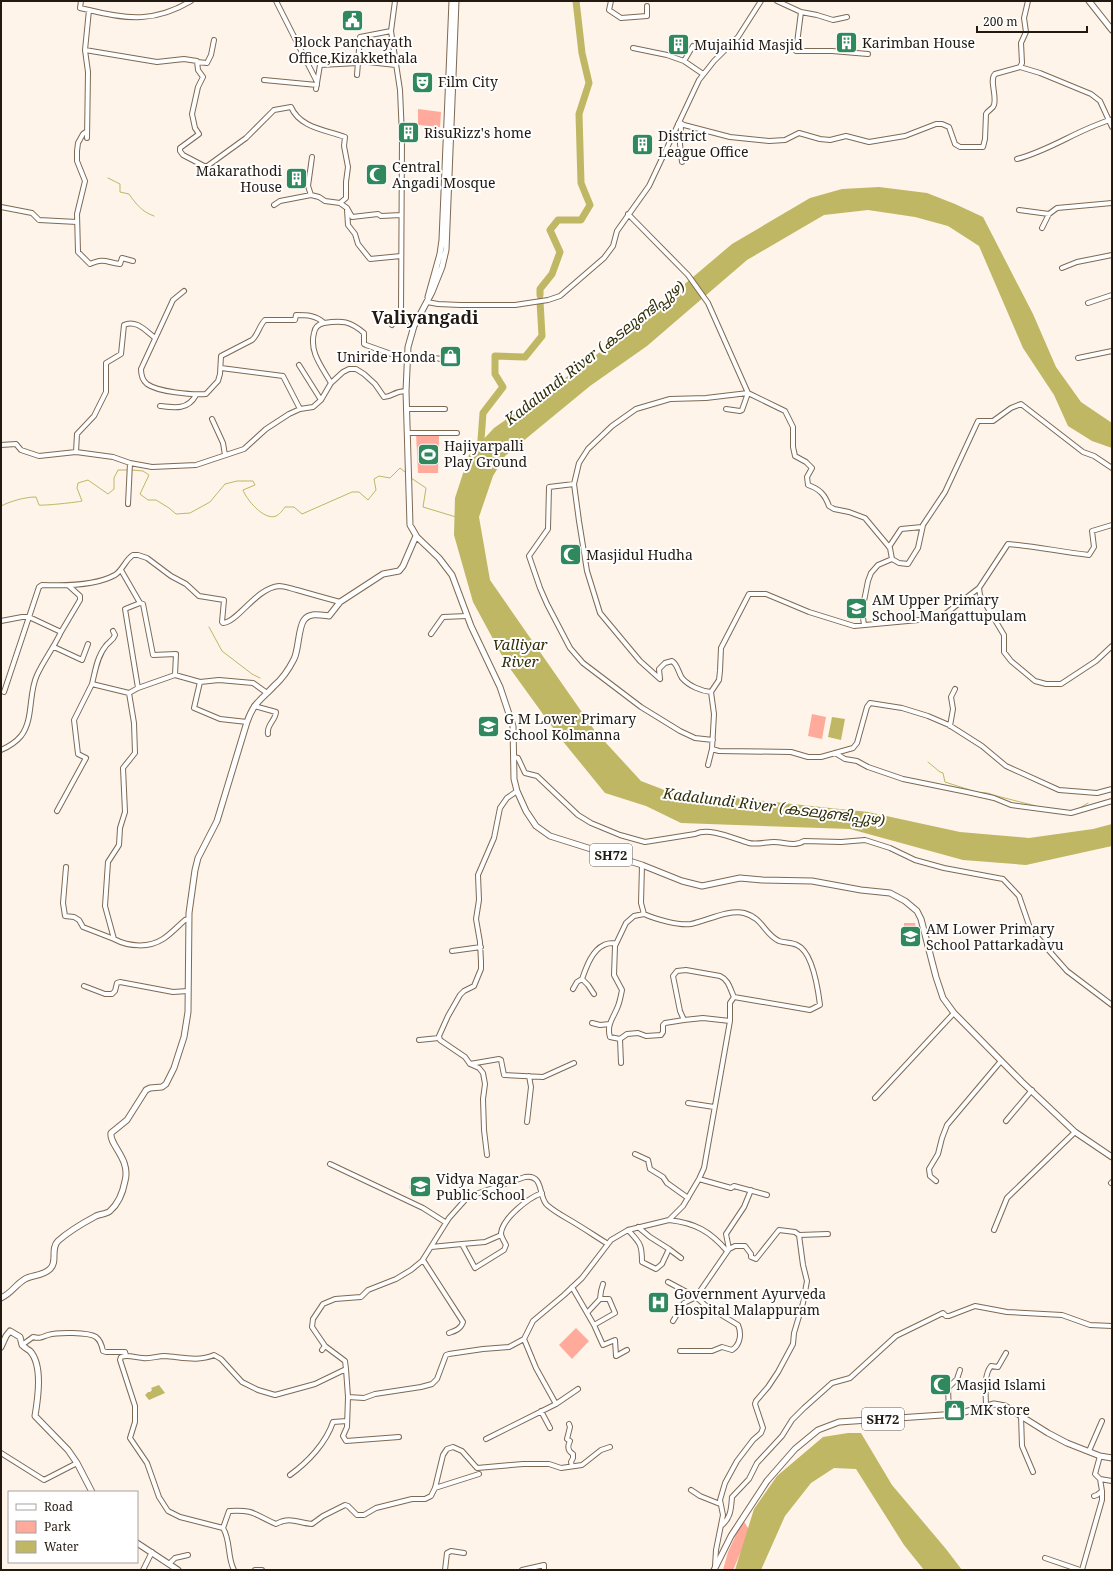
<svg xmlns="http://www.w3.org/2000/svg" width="1113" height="1571" font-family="'Noto Serif','Noto Sans Malayalam',serif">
<rect width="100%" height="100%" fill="#fef4ea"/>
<path fill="#ffaa9a" d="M418,109L441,112L440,127L418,125Z
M416,433L439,434L438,473H418Z
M812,714L826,717L822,739L808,736Z
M904,923H915L916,930L909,931L904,930Z
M414,1176L420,1178L418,1184L421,1188L420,1192L424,1195L423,1197L410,1190L409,1187Z
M576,1328L589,1341L572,1359L559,1345Z
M743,1520L750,1531L733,1570H723L728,1552Z"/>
<path fill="#bfb763" d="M879,187L927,193L955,204L983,217L1033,314L1056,367L1081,402L1112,423V448L1092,441L1068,426L1054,395L1023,348L979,246L948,226L915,217L868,210L824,215L747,260L647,346L590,386L505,456L493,476L479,517L490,580L595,731L641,781L680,796L736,798L868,812L960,832L1029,838L1093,829L1112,824V846L1026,865L963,860L850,829L681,823L646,806L605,793L561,739L506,663L473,602L454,535L455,498L469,455L494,428L575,371L641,321L732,244L810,198L842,189Z
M832,717L845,719L841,740L828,737Z
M159,1385L165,1393L149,1400L145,1395L148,1392H150L152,1390L151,1388Z
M848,1433H861L892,1485L946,1549L962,1570H924L904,1545L856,1469L834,1468L811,1483L785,1516L761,1570H735L754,1509L777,1476L823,1437Z"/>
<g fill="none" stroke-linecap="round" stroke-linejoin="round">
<path stroke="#bfb763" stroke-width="1" d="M108,178L120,184V192L129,194C136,204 142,212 154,216
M132,470L143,471L149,475L140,494L148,500H156L169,508L176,514L190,513L210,502L225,484L237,481H253L255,485L243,490C246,499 264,521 276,516C279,515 283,510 285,507H294L302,514L352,492H359L368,500L376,490L374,479L379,476L390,478L400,468L405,472
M411,478L426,488L423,507L456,517
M1,506C11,501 25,497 36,497L39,505C42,506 80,502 82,501L77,488L78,483L88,480L108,494L114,489V478L118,470H129
M209,627L222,651L252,674L260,678
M928,762L940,772L943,773L945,782C954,785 964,788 973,791C980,794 985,791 993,795L1036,806
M1078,809L1088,803"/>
<path stroke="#bfb763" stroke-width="7" d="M540,295V289L552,274L560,252L550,230L558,220H581L590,205L581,183L579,114L589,83L582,53L576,1
M486,448L481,440L483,413L503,387L495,374V356L525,357L542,336L540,301"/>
<defs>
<path id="minor" d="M81,1L80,8L89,10L85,50L88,72L87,138
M276,1L317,82
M395,1L391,31L400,90L402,136L401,311L414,326
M611,1L609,10L621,18L647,16V6
M777,1L801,12L817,15L833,20L847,17
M89,10C128,20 156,22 191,1
M801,12L796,51H832L868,54
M633,48L667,55L684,61L703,74
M85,50L157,62L184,59L197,61L198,70L203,77L198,87L192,114L195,128L199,134L180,148V151L183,155L206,167L246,138L274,110L291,107C300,128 326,130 345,137L344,146L348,167L346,182V198L340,203
M359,61L396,65
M684,61L693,46
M197,62L207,63L211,55L214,40
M1020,67L1040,73L1091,94L1100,101L1112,127
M357,75L360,37L391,31
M264,80L317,85
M316,89L320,65L358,63
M679,122L684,125L730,137L769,141L785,140L799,133L820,139L830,140L846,136L869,142L905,136L936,124H942L949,127L955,144L960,147H983L985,139L986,114C988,110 993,109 994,105C997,95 989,80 995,74L1020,67L1022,63L1021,43L1026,32L1024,18L1028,1
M678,124L681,127L680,144L682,162
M87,131L83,134L78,143L77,151V161L85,181L77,214L78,252L90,264C105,258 105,262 120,264L122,258L133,261
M1017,159C1051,150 1077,130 1110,120
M311,195L308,186L312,157
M274,205L280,201L311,195L319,197L325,201L340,203L347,208L352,217L378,214L381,216L401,215
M1,207L32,213L39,220L77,222
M347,210L348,225L355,234L358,244L370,259L401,256
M1019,210L1049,214
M628,214L688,275L708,303L748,393L785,411L793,427V447L795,456L806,462L812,468L807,477L808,485C820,489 825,495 829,506L834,509L849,512L865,518L890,548L892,559
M1042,228L1049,214L1057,208L1112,203
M1062,268L1077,262L1112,255
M184,291L173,300L141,369C141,375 142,380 147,384C158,392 192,395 206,394L218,381L220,374L221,356L252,340C258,335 259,326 265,320H295L296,315C306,315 316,315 324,323C342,320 350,321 364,333V344L366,345L408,360
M427,302L438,304L460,305H515L548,300L560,296L604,258L613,246L617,231L649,186L699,80L714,61L738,37L761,1
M1088,303L1112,295
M324,323C318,324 315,327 314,333C309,352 322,367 331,383
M392,325L401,311
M408,355L442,359
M1078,358L1112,351
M299,365L321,400
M221,368L283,376L300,409
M160,406C175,408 188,410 196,395
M406,409H445
M726,409L740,411L742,410L748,393
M212,419L223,443L225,455
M407,433H457
M1,445L16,444L21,450L39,456L76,452L113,457L130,463L152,467L196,465L244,449L266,429L289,414L300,409L313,407L321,400L331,383L343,372L349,369H356L364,374L375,384L384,397C392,397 394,391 406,391
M76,452L77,434L94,416L106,392V363L121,354L124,325C136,319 146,331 155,338
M574,484L549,487L548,529L529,556L540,588L547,604L570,648L583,663L641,707L680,731L695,738L713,740
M128,504L130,463
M1112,525L1092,531L1094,547L1089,555C1061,552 1035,546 1008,544L979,588L940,618L854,626L809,612L766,594H749L721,648L720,671L719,680L711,692L714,714L712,749L719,751L791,752L808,757H821L853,748L857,743L867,707L870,703L902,708L928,716L949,725L982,746L1006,766L1059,790L1097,793L1112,789
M889,547L901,529L922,527
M892,559L899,563L908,564L918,548L923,525L945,492L978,421H993L1011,408L1021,404L1083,452L1094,456L1112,468
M121,570L140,603L143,604L153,655L176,654L175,675L200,682L219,680L253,683L267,693
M979,588L980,595L1004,635V652L1011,661L1035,681L1046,684H1061L1096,661L1112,646
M1,621L22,617H29L61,632C54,647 44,660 37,675C28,694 34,719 21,736C16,742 8,747 1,750
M864,625L862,611L868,581L871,573L878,565L892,559
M113,631L115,635C113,641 108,642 105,647C97,657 95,672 92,684L129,693
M61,632L80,600V596L69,586
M431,634L443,617L467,616
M54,647L82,660L88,644
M175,675L138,688L129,693L134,723L135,753L123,768L125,812L120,828L119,845L108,862L105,906L114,939C129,947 149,948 163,939C171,934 178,926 185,920L189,919
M660,679L640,661L600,613L587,571L579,521L574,484L579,463L588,449L612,426L636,409L670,399L706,398L748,393
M660,679L659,669L665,663L672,661C678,665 678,672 682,678C689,686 701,691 711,692
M200,682L194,708L220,719L247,722
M138,688L125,609L140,603
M4,692L39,587L42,585C64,586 95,586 115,575C123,570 125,560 133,555H138L147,558L171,576L186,584L199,596L224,600L222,622L223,623C237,623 256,588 279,586C285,586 292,589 297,590C311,594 325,598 340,602
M254,706L276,712C276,720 266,725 268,734
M950,726L953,709L951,697L955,689
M835,753L845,759L857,761L868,767L903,779L967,792L994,798L1011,805L1071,813L1112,801
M514,757L518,758L525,773L537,776L578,815L591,823L620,835L645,842L695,834C710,827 734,839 749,843C756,845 766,842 774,842C784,842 795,847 804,841L841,842L865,840L890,848L915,860L944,868L1003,879L1019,896L1030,928L1044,945L1067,971L1112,1005
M708,765L712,749
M57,811L86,758L78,754L74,720L92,684
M66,867L63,903L65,916L74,917L79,920L83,927L114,939
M452,951L481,947
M84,986L105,994H112L115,991L117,983L120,982L173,992L188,991
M573,989L577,982L582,979
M594,994L588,985L582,979C586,968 592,950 604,945C607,943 613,943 616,943
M730,1021L703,1018L684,1020L680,1011L673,976L677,971L686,970L720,976C729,980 730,989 734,997
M592,1023L600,1025L610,1024
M620,1039L627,1034L638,1033L646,1036L661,1035L663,1032V1025L665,1023L684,1020
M419,1040L439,1038
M621,1063L620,1039L610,1037C606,1025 614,1017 618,1006C620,1001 621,995 622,990L614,975L615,946L626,923L634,916L644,914
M470,1064L499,1059L501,1060L504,1075L543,1077L574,1063
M875,1098L954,1013
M688,1103L714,1107
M1006,1121L1032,1090
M527,1122L531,1087L529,1076
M635,1154L648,1160L650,1169L663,1177L667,1183L688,1198
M487,1155L484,1130L483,1099L485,1084L483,1073L479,1068L470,1064L465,1057L440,1040L439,1036L448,1016L460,995L464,991L474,986L481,969V962L480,942L476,919L479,900L478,875L494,838L500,808L507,798L517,791
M330,1164L423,1208L445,1222
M699,1179L731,1188L734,1186L767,1195
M936,1181L930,1176L929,1169L938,1154L942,1138L947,1125L1001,1061
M1111,1183L1112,1182
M669,1220C695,1223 710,1231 727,1251
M628,1230C640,1243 642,1244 642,1262L656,1269L662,1264L669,1249L650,1237L638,1227
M994,1230L1007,1198L1075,1132
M799,1235L828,1234
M462,1244L485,1242L501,1235
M431,1247L462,1244L475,1268L504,1250L506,1245C504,1241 501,1237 501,1233C503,1218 528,1198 542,1193
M669,1249L681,1258
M729,1249L726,1234L744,1207L751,1190
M423,1260L463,1322C461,1329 455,1331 449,1333
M668,1282L696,1297
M572,1287L594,1325L603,1345L615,1340L616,1356L627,1350
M600,1299L601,1291L603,1284
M587,1313L600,1299H609L615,1313L594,1325
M673,1321L684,1303L696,1297
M22,1345L33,1337C40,1339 42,1337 48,1335C57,1332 89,1332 96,1337C100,1340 102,1346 103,1351L106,1352H125L126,1355
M325,1346L345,1361L346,1369
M322,1350L325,1346L312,1327L313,1319L323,1304L335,1299L361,1297L368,1290L396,1279L411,1270L422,1261L449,1218L466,1199L473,1195L525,1177C544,1174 538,1196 547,1205C554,1211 561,1215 568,1219C582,1227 595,1236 608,1244
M680,1351H712L722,1347L732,1350C740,1345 742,1334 738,1325L705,1305L696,1297L729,1249L735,1246H745L751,1254V1257L756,1259L779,1230L795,1232L799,1235L803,1265L807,1281L803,1303L794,1333L793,1344L778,1372L768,1387L756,1401L755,1404L763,1428L761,1433L753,1440L737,1461L725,1483L720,1500L723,1515L716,1550L715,1566
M348,1397L347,1427L343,1436L346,1441L399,1437
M556,1404L578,1389
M986,1406C986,1394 983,1376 991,1366L998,1367L1006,1353
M541,1411L550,1428
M949,1414L948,1388L957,1379L960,1370
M1021,1416L1022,1446L1033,1472
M569,1424L570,1427L567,1439L570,1441C567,1447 568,1451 573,1454V1458L571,1462L572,1466
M486,1439L556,1404L536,1368L524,1339
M1089,1451L1102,1421
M1,1453L44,1480L77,1463
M290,1475C308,1462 326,1443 333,1422L347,1421
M1100,1479L1112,1481
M435,1488L479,1474
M691,1490L700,1496L720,1504
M1094,1496L1097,1495L1102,1491L1100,1479L1095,1474L1100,1456
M721,1526C731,1518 731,1509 732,1497L749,1479L757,1463L782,1436L792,1420L804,1408L832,1383L850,1378L896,1336L943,1313L946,1316H949L975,1306L1007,1312L1062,1315L1090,1325L1112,1326
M223,1528L229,1511C254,1509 255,1515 276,1524C290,1516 298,1523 312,1524L323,1516L345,1505L348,1506L357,1515H364L376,1508L412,1499H425L431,1496L435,1488L443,1455L447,1449L453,1447L462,1451L477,1468L523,1464H549L561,1468L582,1465L601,1450L610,1447
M1045,1558L1080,1570
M170,1563L175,1558L188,1555
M143,1570L152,1552
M234,1570C227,1557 231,1541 223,1528L180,1517L168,1511L159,1497L147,1463L130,1438L135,1422V1406L120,1360L121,1357C129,1354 135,1358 143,1358C150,1359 157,1356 165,1356C181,1357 198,1362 214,1355L221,1359L242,1382L258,1390L275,1395L315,1384L346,1369L348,1397L364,1398L375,1394L421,1387L432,1384L437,1379L446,1355L449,1354L483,1349L509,1347L524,1339L533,1321L564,1295L582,1278L611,1240L628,1230L669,1220L683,1206L699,1179L704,1168L730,1021V1003L734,997L810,1010L820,1005C818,989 813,952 797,945C791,942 785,943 779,941C764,934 763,918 744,913C729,909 706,921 691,924C679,926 655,919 644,914L641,903L642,865
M255,1570H262
M445,1570L447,1553L451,1551L464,1553
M522,1570L544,1565V1570
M1082,1570L1102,1500V1491"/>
<path id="major" d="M456,1L446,250L442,267L432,292L414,326L408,347L406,391L410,525L417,537L439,558L452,575L471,626L500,687L513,726L514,779L517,791L526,811L536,826L550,836L642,865L682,881L702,886L740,878L762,880L812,881L861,890L890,893L905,901L917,911L921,919L936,977L943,998L954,1013L1022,1082L1075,1132L1112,1157
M1089,1L1112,30
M428,297L440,254L442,240L452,1
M1,1298C12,1293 15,1285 25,1279C32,1275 43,1276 50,1269C58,1262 50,1249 58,1241C69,1231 83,1223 96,1216C100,1214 107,1214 110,1211C119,1203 123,1192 125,1181C131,1159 109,1145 111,1133L127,1120L146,1090L150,1088L162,1087L166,1084L174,1068L184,1037L188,1012L189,913L195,870L198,858L217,821L247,722C254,702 261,700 274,686C282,679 289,669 294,659C299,649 298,628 304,620C310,612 321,615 329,616L340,602L383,574L399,571L403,566L416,536
M1,1347L6,1336L10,1331L20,1337L22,1345C24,1347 27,1349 30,1351C43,1365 38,1398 35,1416L68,1450L77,1463L92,1492
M137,1543L178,1570
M714,1570L731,1536L767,1481L795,1449L818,1430L839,1422L957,1414L994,1404L1005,1406L1048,1433L1067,1443L1100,1456L1112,1458"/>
</defs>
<use href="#minor" stroke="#7e6954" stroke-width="6"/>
<use href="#major" stroke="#7e6954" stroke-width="7"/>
<use href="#minor" stroke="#fff" stroke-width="4"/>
<use href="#major" stroke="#fff" stroke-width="5"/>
</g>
<defs>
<symbol id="civic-square" viewBox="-11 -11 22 22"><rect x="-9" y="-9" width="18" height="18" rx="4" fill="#30885d" stroke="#fff"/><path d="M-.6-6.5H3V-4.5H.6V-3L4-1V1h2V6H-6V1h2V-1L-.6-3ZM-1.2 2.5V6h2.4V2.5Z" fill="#fff"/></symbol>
<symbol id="building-square" viewBox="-11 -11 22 22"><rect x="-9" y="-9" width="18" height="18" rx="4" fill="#30885d" stroke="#fff"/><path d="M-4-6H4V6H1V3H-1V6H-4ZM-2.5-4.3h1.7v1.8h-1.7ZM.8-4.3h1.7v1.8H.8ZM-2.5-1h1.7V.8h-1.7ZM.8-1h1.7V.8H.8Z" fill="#fff"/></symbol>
<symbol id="theatre-square" viewBox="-11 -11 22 22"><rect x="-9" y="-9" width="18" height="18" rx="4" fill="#30885d" stroke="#fff"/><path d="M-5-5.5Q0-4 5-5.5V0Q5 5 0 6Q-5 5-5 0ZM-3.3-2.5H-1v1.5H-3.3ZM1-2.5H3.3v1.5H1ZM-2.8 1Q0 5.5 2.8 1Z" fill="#fff"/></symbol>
<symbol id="mosque-square" viewBox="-11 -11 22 22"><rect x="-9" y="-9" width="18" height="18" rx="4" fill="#30885d" stroke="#fff"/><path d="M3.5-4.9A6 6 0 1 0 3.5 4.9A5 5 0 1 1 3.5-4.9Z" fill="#fff"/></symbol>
<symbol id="shop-square" viewBox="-11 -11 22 22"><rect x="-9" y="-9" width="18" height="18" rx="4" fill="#30885d" stroke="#fff"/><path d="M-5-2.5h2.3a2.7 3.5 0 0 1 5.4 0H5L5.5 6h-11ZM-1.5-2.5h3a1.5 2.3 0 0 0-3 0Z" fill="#fff"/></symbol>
<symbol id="stadium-square" viewBox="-11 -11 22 22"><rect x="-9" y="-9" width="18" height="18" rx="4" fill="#30885d" stroke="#fff"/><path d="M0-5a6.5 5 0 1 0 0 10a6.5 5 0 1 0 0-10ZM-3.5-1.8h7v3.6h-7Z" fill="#fff"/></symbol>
<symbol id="school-square" viewBox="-11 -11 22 22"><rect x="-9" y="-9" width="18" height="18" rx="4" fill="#30885d" stroke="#fff"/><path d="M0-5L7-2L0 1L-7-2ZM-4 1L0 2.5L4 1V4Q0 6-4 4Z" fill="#fff"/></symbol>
<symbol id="hospital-square" viewBox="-11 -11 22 22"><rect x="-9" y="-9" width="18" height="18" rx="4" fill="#30885d" stroke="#fff"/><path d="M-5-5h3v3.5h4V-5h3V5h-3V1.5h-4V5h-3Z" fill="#fff"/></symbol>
</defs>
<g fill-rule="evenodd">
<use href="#civic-square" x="340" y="8" width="25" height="25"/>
<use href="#building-square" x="834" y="30" width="25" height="25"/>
<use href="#building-square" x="666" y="32" width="25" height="25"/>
<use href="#theatre-square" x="410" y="70" width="25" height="25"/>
<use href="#building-square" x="396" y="120" width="25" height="25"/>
<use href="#building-square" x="630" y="132" width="25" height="25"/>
<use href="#mosque-square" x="364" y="162" width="25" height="25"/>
<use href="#building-square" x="284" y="166" width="25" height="25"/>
<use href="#shop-square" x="438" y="344" width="25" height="25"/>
<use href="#stadium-square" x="416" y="442" width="25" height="25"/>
<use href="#mosque-square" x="558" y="542" width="25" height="25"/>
<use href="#school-square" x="844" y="596" width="25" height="25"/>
<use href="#school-square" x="476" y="714" width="25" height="25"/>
<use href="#school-square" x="898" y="924" width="25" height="25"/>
<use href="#school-square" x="408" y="1174" width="25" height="25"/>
<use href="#hospital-square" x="646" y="1290" width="25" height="25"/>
<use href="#mosque-square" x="928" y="1372" width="25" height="25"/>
<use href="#shop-square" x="942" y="1398" width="25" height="25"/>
</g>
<g text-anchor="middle" stroke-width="4" stroke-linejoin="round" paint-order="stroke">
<g fill="#fff" stroke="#645e58" stroke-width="1">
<rect x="590" y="844" width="42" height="22" rx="3"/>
<rect x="862" y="1408" width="42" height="22" rx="3"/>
</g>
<g font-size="13" font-weight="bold" fill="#221911">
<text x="611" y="860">SH72</text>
<text x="883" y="1424">SH72</text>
</g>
<g font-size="14" fill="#221911" stroke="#fff" text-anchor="start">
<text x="353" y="47" text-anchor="middle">Block Panchayath<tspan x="353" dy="16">Office,Kizakkethala</tspan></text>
<text x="862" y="48">Karimban House</text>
<text x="694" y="50">Mujaihid Masjid</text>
<text x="438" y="87">Film City</text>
<text x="424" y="138">RisuRizz's home</text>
<text x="658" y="141">District<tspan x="658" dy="16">League Office</tspan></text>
<text x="392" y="172">Central<tspan x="392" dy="16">Angadi Mosque</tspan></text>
<text x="282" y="176" text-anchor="end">Makarathodi<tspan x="282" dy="16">House</tspan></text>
<text x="436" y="362" text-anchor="end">Uniride Honda</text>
<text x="444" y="451">Hajiyarpalli<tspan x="444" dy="16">Play Ground</tspan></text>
<text x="586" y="560">Masjidul Hudha</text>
<text x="872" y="605">AM Upper Primary<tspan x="872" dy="16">School Mangattupulam</tspan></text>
<text x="504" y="724">G M Lower Primary<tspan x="504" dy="16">School Kolmanna</tspan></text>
<text x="926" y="934">AM Lower Primary<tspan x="926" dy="16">School Pattarkadavu</tspan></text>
<text x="436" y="1184">Vidya Nagar<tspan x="436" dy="16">Public School</tspan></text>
<text x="674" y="1299">Government Ayurveda<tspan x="674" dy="16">Hospital Malappuram</tspan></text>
<text x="956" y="1390">Masjid Islami</text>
<text x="970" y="1415">MK store</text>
</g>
<g font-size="15" font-style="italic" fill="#322e08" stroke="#fff">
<text transform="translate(595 353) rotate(-38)" y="5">Kadalundi River (കടലുണ്ടിപ്പുഴ)</text>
<text x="520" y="650">Valliyar<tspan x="520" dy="17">River</tspan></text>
<text transform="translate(774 807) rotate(7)" y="5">Kadalundi River (കടലുണ്ടിപ്പുഴ)</text>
</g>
<g font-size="18" font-weight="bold" fill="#221911" stroke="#fff">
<text x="425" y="324">Valiyangadi</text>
</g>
</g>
<rect width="1113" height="1571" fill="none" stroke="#221911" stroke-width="4"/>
<rect x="8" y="1491" width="130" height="72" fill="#ffffff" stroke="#a7a3a0"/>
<rect x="16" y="1504" width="20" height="6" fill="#ffffff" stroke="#a7a3a0"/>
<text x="44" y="1511" font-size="12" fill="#221911">Road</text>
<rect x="16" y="1521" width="20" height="12" fill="#ffaa9a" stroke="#a7a3a0"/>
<text x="44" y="1531" font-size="12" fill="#221911">Park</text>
<rect x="16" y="1541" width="20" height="12" fill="#bfb763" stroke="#a7a3a0"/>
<text x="44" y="1551" font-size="12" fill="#221911">Water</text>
<path d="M977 26v6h110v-6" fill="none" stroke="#221911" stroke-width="2"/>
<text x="983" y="26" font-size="12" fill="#221911" stroke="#ffffff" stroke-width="3" paint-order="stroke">200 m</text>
</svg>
